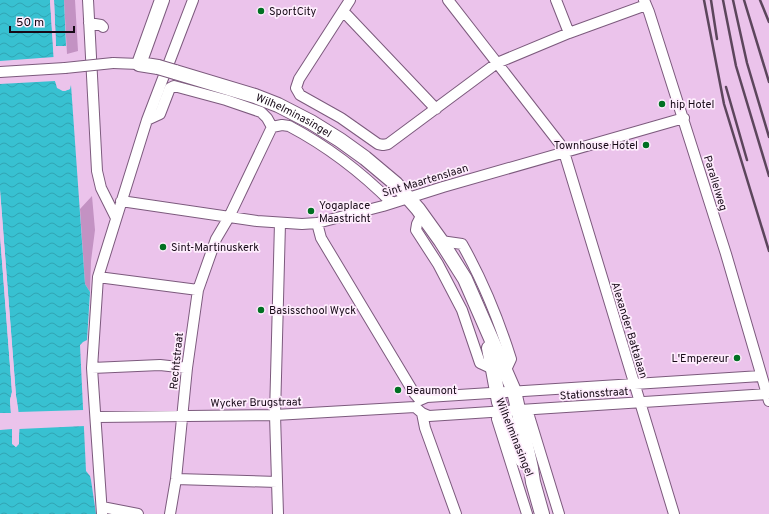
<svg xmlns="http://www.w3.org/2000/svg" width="769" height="514" font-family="Overpass,sans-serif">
<defs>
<pattern id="water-waves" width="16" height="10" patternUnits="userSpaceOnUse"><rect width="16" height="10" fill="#38c1d1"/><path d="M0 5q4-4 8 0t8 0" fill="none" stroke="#31a4b3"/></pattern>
</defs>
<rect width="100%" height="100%" fill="#ebc3eb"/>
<path fill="#c392c3" d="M64,0H75L78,51L67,54Z
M92,196L95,230L91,261L90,292L85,284L80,209Z"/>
<path fill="url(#water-waves)" d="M0,0H50L55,81L61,90L63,91L70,89L71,85L85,284L90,292L87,340L83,342L80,345L86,471L90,476L91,480L96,514H0V235L12,392L10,400L13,444L16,447C22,436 19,410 16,396L0,190Z
M54,0H64L66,46L56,47Z"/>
<path fill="#ebc3eb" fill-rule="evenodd" d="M50,0H54L56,46H66V48H55L57,80L59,86L63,89L68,87L70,83V89L65,91L61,90L57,88L55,81L0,84V61L54,57Z
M0,190L16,396L18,412L84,410L85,426L19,429V444L16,447L12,444V429L0,430V413H11L10,400L12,392L0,235V233L1,234ZM14,395L17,429V441L16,445L14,441L13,413L12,400Z"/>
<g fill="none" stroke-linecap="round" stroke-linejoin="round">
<defs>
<path id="street" d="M88,0L97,171L101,188L116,218
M350,0L299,79L296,88L300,95L341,118L378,144L383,145L388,144L497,63L569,33L646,5
M448,0L560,144L564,152L674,514
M556,0L569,33
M644,0L649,12L726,254L769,401
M343,11L436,109
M89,23L101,25L103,27
M113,63L139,64
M0,72L65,68
M147,120L160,114L170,88L174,86L226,100L261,112L267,118L272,127
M272,127L282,125L289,126C327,146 361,172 392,203
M121,201L257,221L302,224L317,223L383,206L443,187L684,118
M422,214L417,224L416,230L438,264L462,310L480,363L493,369
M317,223L321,238L414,393L420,400
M441,241L462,244C483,281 498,318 511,359L505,372
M98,277L198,290
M92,368L160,365L187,368
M420,400L427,397L761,376
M415,407L422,413L429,416L767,394
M519,410L529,416L559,514
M503,412L497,419L527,514
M422,413L425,428L456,514
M97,417L275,415L415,407
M176,479L277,482
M102,507L138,514
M102,514L92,368L98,277L147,120L193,0
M170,514L176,479L187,368L198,290L216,239L229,217L272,127
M278,514L275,415L280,223"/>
<g id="secondary">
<path d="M158,67L139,64L162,0"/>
<path id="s1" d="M175,72L255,96L278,105L311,122L340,140L365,158L396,184L418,209L441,241L465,279L514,391L531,468L533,482L542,514"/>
<path d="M489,348L499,402L522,460"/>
</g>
</defs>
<use href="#street" stroke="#7c5a7d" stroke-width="12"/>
<use href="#secondary" stroke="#7c5a7d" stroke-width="16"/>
<use href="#street" stroke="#fff" stroke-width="10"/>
<use href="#secondary" stroke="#fff" stroke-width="14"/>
<path stroke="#5c465c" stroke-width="2.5" d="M704,0L724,104L769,251
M711,0L717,39
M723,0L736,66L769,176
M733,0L747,63L769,137
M744,0L769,82
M760,0L769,22
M726,87L747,160"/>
<defs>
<path id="street-bridge" d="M65,68L113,63"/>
<path id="secondary-bridge" d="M158,67L175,72"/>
</defs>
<use href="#street-bridge" stroke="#7c5a7d" stroke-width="12" stroke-linecap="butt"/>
<use href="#secondary-bridge" stroke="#7c5a7d" stroke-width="16" stroke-linecap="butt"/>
<use href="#street-bridge" stroke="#fff" stroke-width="10"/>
<use href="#secondary-bridge" stroke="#fff" stroke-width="14"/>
</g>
<g fill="#007022" stroke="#feedfd" stroke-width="1.5">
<circle cx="261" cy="11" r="4"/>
<circle cx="662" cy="104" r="4"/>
<circle cx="646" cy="145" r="4"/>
<circle cx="311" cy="211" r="4"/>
<circle cx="163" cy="247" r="4"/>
<circle cx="261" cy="310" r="4"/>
<circle cx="737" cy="358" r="4"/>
<circle cx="398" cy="390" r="4"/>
</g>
<g text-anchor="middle" stroke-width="3.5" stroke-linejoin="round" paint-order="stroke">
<g font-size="11" fill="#160916" stroke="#feedfd" text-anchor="start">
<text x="269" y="15">SportCity</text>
<text x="670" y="108">hip Hotel</text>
<text x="638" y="149" text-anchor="end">Townhouse Hotel</text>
<text x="319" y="209">Yogaplace<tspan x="319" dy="13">Maastricht</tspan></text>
<text x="171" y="251">Sint-Martinuskerk</text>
<text x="269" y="314">Basisschool Wyck</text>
<text x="729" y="362" text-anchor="end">L'Empereur</text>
<text x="406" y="394">Beaumont</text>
</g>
<g font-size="11" fill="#160916" stroke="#feedfd">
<text dy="4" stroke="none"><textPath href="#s1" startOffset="127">Wilhelminasingel</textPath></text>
<text transform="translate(425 180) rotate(-17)" y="4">Sint Maartenslaan</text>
<text transform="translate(716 183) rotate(73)" y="4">Parallelweg</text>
<text transform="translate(630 330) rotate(73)" y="4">Alexander Battalaan</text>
<text transform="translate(176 361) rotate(-84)" y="4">Rechtstraat</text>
<text transform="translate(594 393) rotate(-4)" y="4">Stationsstraat</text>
<text transform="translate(256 402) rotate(-1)" y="4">Wycker Brugstraat</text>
<text transform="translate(515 437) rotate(68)" y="4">Wilhelminasingel</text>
</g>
</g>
<path d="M10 26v6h64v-6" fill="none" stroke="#160916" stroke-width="2"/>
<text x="16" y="26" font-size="12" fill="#160916" stroke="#feedfd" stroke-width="3" paint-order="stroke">50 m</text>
</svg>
